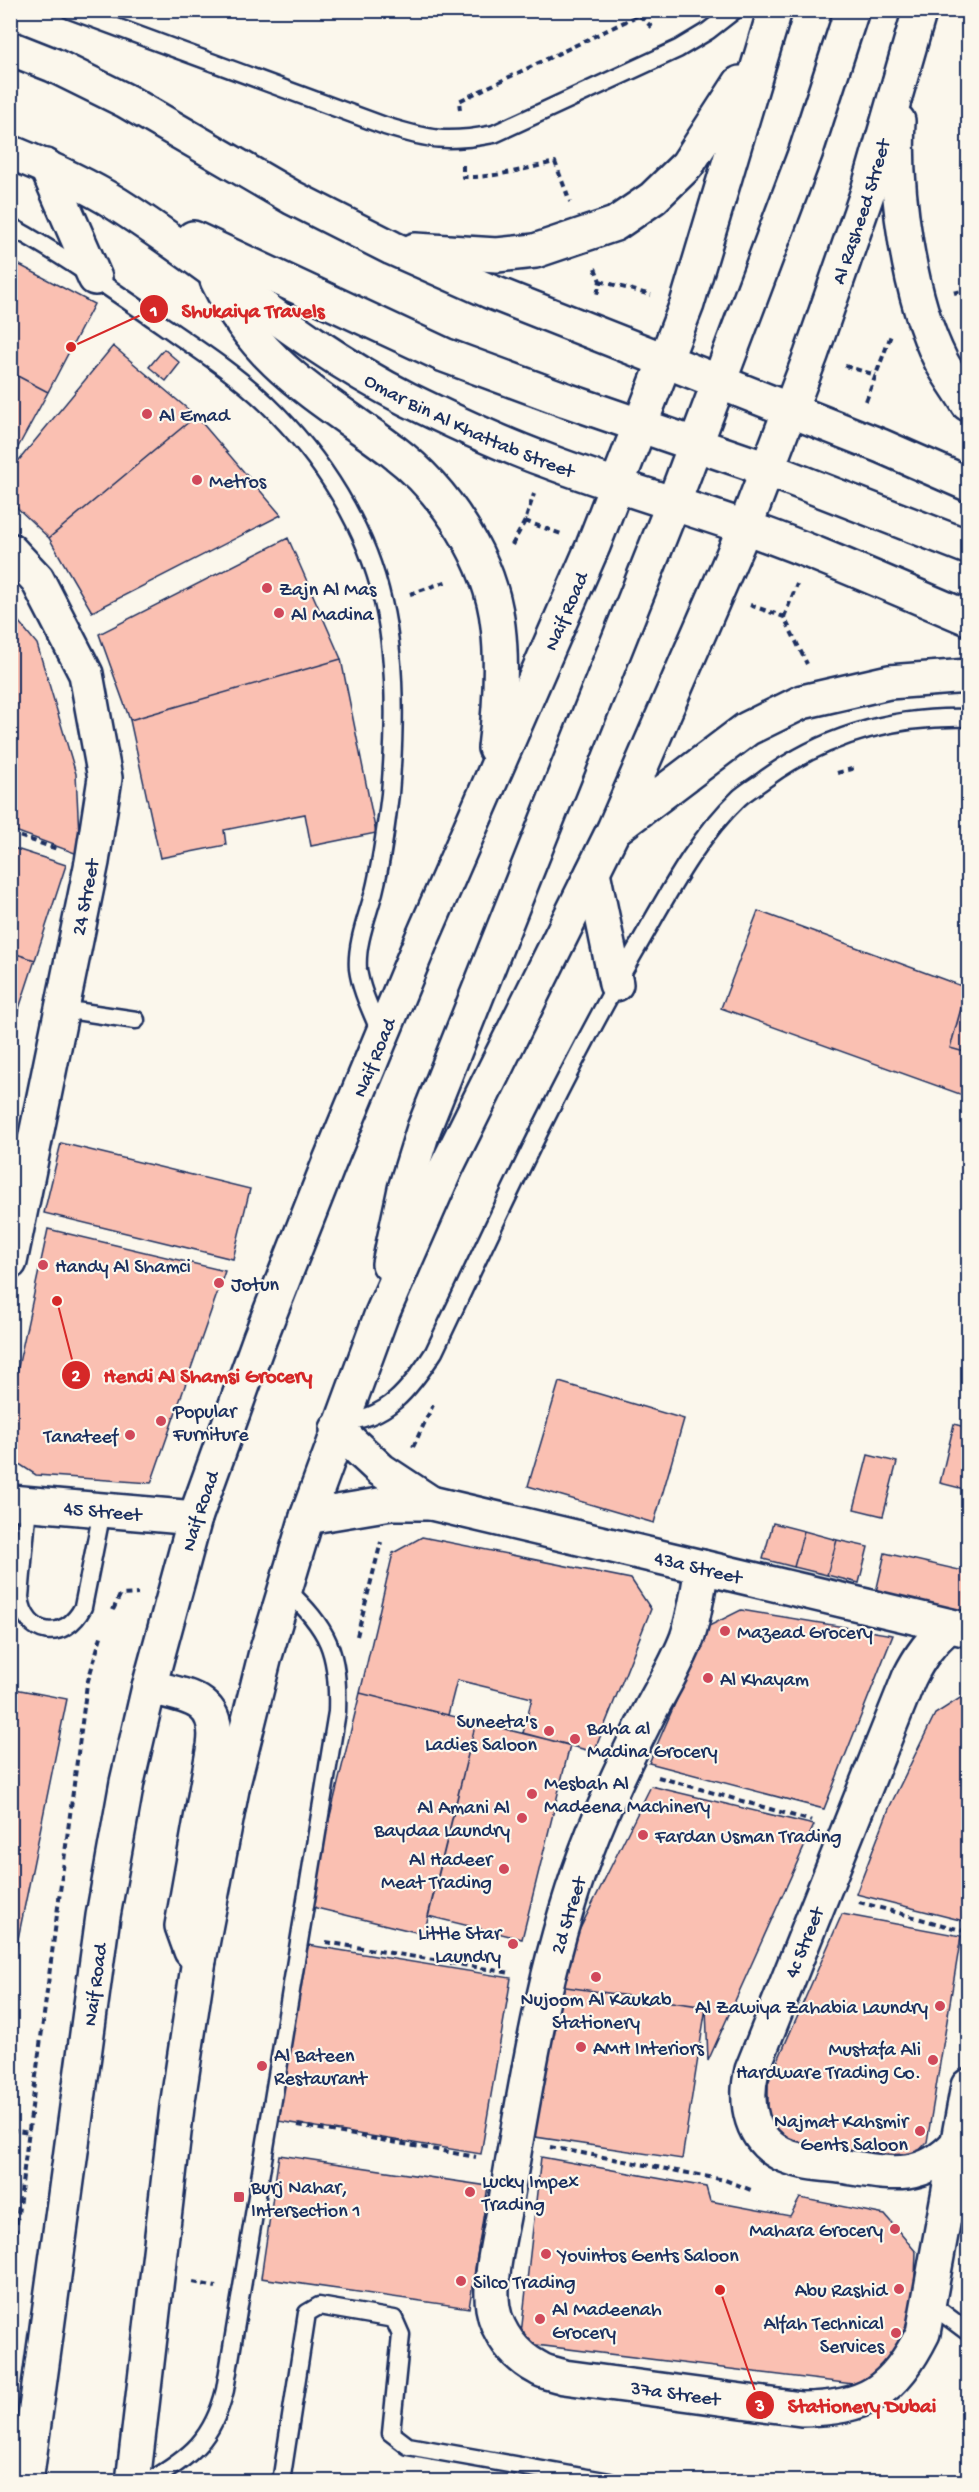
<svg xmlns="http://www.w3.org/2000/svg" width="979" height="2492" font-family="'Gochi Hand',sans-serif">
<rect width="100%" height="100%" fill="#fbf7ec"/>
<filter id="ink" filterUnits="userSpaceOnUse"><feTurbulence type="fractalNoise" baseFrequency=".0167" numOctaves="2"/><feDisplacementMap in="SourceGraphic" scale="12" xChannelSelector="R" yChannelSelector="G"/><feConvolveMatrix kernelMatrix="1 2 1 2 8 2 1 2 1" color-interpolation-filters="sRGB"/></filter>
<g filter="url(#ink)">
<path fill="#fac0b2" stroke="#1b2f5e" stroke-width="1.5" d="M10,260L94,304L48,392L10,372Z
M113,346L196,416L49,538L10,501V471Z
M164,349L180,363L166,381L149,367Z
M10,372L48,392L10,462Z
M196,416L281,515L92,612L49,538Z
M288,538L341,659L130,720L99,634Z
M10,611L37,644L76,774L80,855L10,829Z
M341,659L376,833L311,846L305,814L224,830L226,845L160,858L130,720Z
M10,847L66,865L35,960L10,952Z
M758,911L967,988L950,1048L968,1053V1097L721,1008Z
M10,952L35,960L10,1036Z
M968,983V1053L950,1048Z
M61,1143L250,1189L233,1259L44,1213Z
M48,1229L225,1271L151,1483L36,1475L16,1462L10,1447L12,1395Z
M559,1382L684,1419L654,1523L528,1486Z
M954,1424L968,1428V1490L940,1483Z
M868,1455L897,1462L883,1516L854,1509Z
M773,1523L804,1531L794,1567L763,1559Z
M804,1531L837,1540L827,1575L794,1567Z
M422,1537L631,1579L651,1609L594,1752L523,1733L532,1698L457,1680L448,1715L360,1693L393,1553Z
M837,1540L868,1547L859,1583L827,1575Z
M885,1553L968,1572V1612L876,1592Z
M741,1610L893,1635L824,1809L649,1763L709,1626Z
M10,1688L67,1699L10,1978Z
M360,1693L476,1722L424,1934L308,1906Z
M968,1693V1922L856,1894L890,1806L935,1714Z
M476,1722L570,1745L522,1939L428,1916Z
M651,1786L814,1825L708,2061L706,2007L552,1985Z
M842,1914L961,1936L927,2142L905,2166L779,2140L768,2115V2083Z
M308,1945L511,1978L481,2154L278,2121Z
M552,1985L706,2007L682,2159L529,2136Z
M279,2155L488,2186L469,2308L261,2278Z
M541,2157L706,2187L710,2201L790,2216L800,2198L885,2215L916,2252L913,2327L869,2386L520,2343Z
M968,2229V2290L963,2286Z"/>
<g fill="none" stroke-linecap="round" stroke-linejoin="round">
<defs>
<path id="lane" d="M70,10L385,126C430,140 447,143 494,134L678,49L708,31L735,10
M10,226C64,256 114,291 164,326C199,350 236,374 267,404C322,457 366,526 383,602C397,662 395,734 390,794C386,827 382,860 374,892C367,917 356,944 358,969C361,992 373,1014 381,1035
M62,1009L136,1020
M340,1422C387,1420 410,1389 434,1352C498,1217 560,1081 635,951C666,898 694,841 739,798C747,791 756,786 765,779C825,735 894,716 968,718
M28,1504L20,1597C25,1637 65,1643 83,1607L102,1511
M928,2302L968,2332
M148,2482C191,2457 213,2439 225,2390L337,1712C339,1652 329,1629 285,1588
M281,2482L307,2313L319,2306L394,2319L401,2335L391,2433L408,2446L610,2482"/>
<g id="street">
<path d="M10,550L37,579L86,674L105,778L92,862L10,1262"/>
<path d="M337,1429L381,1470L431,1503"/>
<path id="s1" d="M10,1502L195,1518"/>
<path id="s2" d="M307,1517L391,1503H431L964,1629"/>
<path id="s3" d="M702,1567C698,1591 695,1615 687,1638C676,1667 660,1691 646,1719C627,1757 609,1795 593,1834C546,1951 527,2077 506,2200C501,2232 488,2277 493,2308C497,2333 516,2357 538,2368C545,2373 556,2374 564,2377L801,2409C866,2409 894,2391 923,2333L968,2086"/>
<path d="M949,1626C931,1641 920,1656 909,1678L752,2070C744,2103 750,2141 786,2156C803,2163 822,2164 840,2166C887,2173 920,2183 956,2145"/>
</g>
<g id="secondary">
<path d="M10,48L53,65L126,101L293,198L392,248L489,291L881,446L968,484"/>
<path d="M898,121C894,191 909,298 941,361C949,376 960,390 968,404"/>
<path id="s4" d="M10,152C47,167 84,183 117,204C215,266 302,346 407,399C452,421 498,443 545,460C610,485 678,504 744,527C820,553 894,587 968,618"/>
<path d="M46,166L95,278"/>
<path d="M193,238L444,355L566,400L767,469L968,547"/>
<path d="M415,250L497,255L535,251L615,224L653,198L687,165L740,83"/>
<path d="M217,280C259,367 320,396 393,451C446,491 491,560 498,626C503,667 500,708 495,748"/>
<path d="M616,828L747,729L802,702L889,682L968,676"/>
<path d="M593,872L616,984"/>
<path d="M389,1264L405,1189L424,1128L673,504L806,151L852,10"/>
<path d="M149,1687C186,1696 221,1698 214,1746L182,1926L191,1951L199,1960"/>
<path id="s5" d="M26,2482L103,1916L127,1782L149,1687L195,1518L260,1338L329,1163L421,941L593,546L687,304L775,10"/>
<path id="s6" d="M133,2482L177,2107L199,1960L233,1784L265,1656L307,1517L381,1316L446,1168L614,829L745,527L811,355L867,194L920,10"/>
</g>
</defs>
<use href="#lane" stroke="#1b2f5e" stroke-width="21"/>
<use href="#street" stroke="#1b2f5e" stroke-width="38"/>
<use href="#secondary" stroke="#1b2f5e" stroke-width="38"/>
<path stroke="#1b2f5e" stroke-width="4" stroke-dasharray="6 4.5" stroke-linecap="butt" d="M460,110L459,101L639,15L655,30
M463,165V177C495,178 524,169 555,162L570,202
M595,268L600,281L597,295
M600,281L651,295
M954,293L968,289
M845,366L876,375
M866,401L891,335
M525,521L561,534
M512,545L525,521L534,494
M410,594L448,581
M750,605L784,617L807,664
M784,617L797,584
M837,773L852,769L850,765
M10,833L57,849
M413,1447L433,1405
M113,1610L120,1595L138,1594
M357,1636L381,1542
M658,1777L812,1821
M859,1902L968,1932
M326,1942L511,1973
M298,2125L476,2157
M10,2130L30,2133
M550,2147L725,2180L751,2190
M10,2276L87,1684L102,1633
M193,2282L216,2287"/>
<use href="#lane" stroke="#fbf7ec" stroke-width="16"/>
<use href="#street" stroke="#fbf7ec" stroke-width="33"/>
<use href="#secondary" stroke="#fbf7ec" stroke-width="33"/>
</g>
</g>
<g fill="#d1495b" stroke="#fbf7ec" stroke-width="2">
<circle cx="147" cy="414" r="6"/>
<circle cx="197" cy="480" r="6"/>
<circle cx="267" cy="588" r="6"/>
<circle cx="279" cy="613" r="6"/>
<circle cx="43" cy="1265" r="6"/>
<circle cx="219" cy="1283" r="6"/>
<circle cx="161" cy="1421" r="6"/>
<circle cx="130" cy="1435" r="6"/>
<circle cx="725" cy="1631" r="6"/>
<circle cx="708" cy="1678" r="6"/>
<circle cx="549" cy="1731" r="6"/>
<circle cx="575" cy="1739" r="6"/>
<circle cx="532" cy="1794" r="6"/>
<circle cx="522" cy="1818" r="6"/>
<circle cx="643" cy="1835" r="6"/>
<circle cx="504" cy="1869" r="6"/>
<circle cx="513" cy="1944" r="6"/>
<circle cx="596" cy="1977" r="6"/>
<circle cx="940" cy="2006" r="6"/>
<circle cx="581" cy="2047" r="6"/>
<circle cx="933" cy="2060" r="6"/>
<circle cx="262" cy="2066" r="6"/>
<circle cx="920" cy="2131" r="6"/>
<circle cx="470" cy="2192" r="6"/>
<rect x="233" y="2191" width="12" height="12" rx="3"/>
<circle cx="895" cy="2229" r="6"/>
<circle cx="546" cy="2254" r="6"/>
<circle cx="461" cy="2281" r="6"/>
<circle cx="899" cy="2289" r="6"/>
<circle cx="540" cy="2319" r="6"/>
<circle cx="896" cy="2333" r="6"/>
</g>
<g text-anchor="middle" stroke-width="4.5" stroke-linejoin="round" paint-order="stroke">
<g font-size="20" fill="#1b2f5e" stroke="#fbf7ec">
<text dy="7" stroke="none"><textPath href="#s6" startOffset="2402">Al Rasheed Street</textPath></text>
<text dy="7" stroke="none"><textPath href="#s4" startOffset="537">Omar Bin Al Khattab Street</textPath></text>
<text dy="7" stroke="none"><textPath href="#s5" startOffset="1960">Naif Road</textPath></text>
<text transform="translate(84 897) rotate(-79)" y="7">24 Street</text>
<text dy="7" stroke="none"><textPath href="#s5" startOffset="1474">Naif Road</textPath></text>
<text dy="7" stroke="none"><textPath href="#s1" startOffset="93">45 Street</textPath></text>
<text dy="7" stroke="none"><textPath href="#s5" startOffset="988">Naif Road</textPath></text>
<text dy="7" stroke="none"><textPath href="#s2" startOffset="400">43a Street</textPath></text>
<text transform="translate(567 1915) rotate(-73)" y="7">2d Street</text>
<text transform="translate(803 1942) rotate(-68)" y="7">4c Street</text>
<text dy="7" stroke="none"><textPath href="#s5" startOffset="502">Naif Road</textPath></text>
<text dy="7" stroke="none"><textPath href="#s3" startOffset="994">37a Street</textPath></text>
</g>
<g font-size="20" fill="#1b2f5e" stroke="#fbf7ec" text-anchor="start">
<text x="159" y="421">Al Emad</text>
<text x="209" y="487">Metros</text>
<text x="279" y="595">Zajn Al Mas</text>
<text x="291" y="620">Al Madina</text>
<text x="55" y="1272">Handy Al Shamci</text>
<text x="231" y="1290">Jotun</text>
<text x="173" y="1417">Popular<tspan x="173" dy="23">Furniture</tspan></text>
<text x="118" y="1442" text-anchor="end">Tanateef</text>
<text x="737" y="1638">Mazead Grocery</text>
<text x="720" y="1685">Al Khayam</text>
<text x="537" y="1727" text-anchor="end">Suneeta's<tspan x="537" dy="23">Ladies Saloon</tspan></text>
<text x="587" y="1734">Baha al<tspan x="587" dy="23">Madina Grocery</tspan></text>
<text x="544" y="1789">Mesbah Al<tspan x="544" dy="23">Madeena Machinery</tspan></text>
<text x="510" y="1813" text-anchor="end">Al Amani Al<tspan x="510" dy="23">Baydaa Laundry</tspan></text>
<text x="655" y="1842">Fardan Usman Trading</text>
<text x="492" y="1865" text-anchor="end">Al Hadeer<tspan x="492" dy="23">Meat Trading</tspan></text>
<text x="501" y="1939" text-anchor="end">Little Star<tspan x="501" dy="23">Laundry</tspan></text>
<text x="596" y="2005" text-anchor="middle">Nujoom Al Kaukab<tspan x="596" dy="23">Stationery</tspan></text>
<text x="928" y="2013" text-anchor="end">Al Zawiya Zahabia Laundry</text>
<text x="593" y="2054">AMH Interiors</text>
<text x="921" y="2055" text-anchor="end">Mustafa Ali<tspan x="921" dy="23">Hardware Trading Co.</tspan></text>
<text x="274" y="2061">Al Bateen<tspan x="274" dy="23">Restaurant</tspan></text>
<text x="908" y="2127" text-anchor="end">Najmat Kahsmir<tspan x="908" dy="23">Gents Saloon</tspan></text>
<text x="482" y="2187">Lucky Impex<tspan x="482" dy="23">Trading</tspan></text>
<text x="251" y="2193">Burj Nahar,<tspan x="251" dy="23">Intersection 1</tspan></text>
<text x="883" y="2236" text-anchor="end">Mahara Grocery</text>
<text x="558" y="2261">Yovintos Gents Saloon</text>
<text x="473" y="2288">Silco Trading</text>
<text x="887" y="2296" text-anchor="end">Abu Rashid</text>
<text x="552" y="2315">Al Madeenah<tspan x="552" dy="23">Grocery</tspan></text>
<text x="884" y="2329" text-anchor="end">Alfah Technical<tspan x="884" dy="23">Services</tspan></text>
</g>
</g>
<path fill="none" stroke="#d62828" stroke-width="2" d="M71 347L154 309M57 1301L76 1375M720 2290L760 2405"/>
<g fill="#d62828" stroke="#fbf7ec" stroke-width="2">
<circle cx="71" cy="347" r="6"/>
<circle cx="57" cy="1301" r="6"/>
<circle cx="720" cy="2290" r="6"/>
<circle cx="154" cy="309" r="15"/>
<circle cx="76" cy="1375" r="15"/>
<circle cx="760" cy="2405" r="15"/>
</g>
<g font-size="18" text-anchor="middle" font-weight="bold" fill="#fff">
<text x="154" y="316">1</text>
<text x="76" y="1381">2</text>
<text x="760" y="2411">3</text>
</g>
<g font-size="21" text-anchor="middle" font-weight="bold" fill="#d62828" stroke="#fbf7ec" stroke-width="4.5" stroke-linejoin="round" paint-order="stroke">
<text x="253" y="317">Shukaiya Travels</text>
<text x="208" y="1382">Hendi Al Shamsi Grocery</text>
<text x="862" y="2412">Stationery Dubai</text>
</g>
<rect width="979" height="2492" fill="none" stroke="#fbf7ec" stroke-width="36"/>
<rect x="18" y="18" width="943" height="2456" fill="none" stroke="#1b2f5e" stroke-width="2" filter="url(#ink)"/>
</svg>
